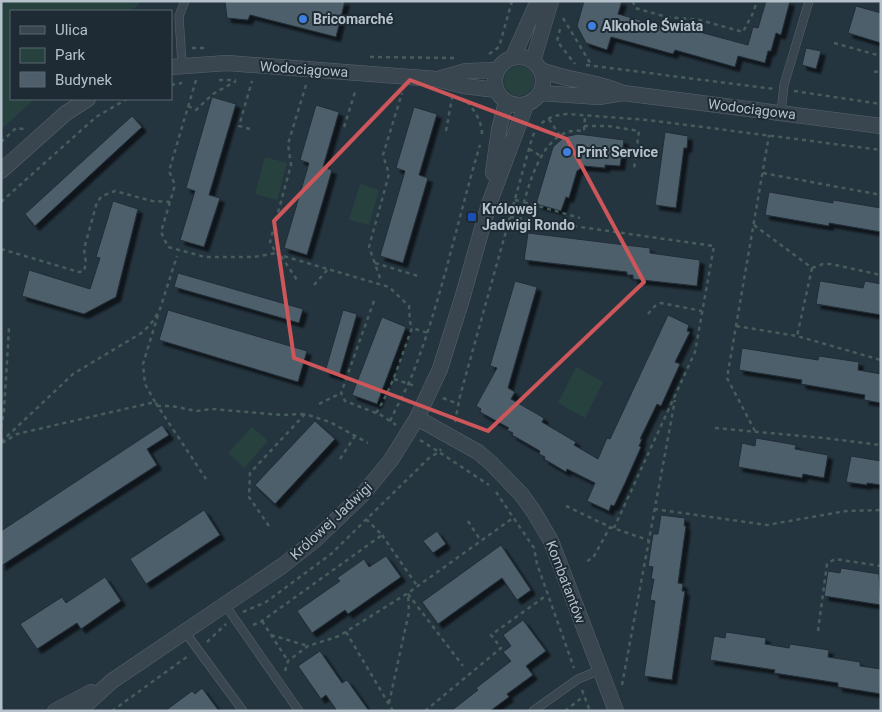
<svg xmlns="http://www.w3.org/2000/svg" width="882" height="712" font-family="Roboto,sans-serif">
<defs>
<filter id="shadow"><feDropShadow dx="4.5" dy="4.5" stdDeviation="1" flood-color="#0009"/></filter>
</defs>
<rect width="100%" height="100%" fill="#253540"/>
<path fill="#27413f" d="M1,1H142L131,11H11V99H35L1,129Z
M504 81a15 15 0 1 1 30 0a15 15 0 1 1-30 0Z
M265,157L287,163L277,200L255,194Z
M360,184L379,190L369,225L349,220Z
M576,367L603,382L585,418L558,403Z
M252,427L268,441L244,468L228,453Z"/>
<path fill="#4e5f6b" stroke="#202d37" filter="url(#shadow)" d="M225,1H345L336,37L250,15L248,20L227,18Z
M584,1H622L618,14L680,31L681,27L748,45L753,27L758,28L766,1H790L781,35L776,33L771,51H768L765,63L738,56L735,67L675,50L673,54L611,37L607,50L586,43L577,26Z
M856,6L881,13V43L848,33Z
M806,48L821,51L816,69L802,65Z
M212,97L236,104L209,195L220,198L204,247L180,240L195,191L186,188Z
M316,105L339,112L323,167L332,170L307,255L284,248L309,163L300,160Z
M414,107L437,114L419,175L428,178L403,263L380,256L405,171L396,168Z
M132,116L142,127L35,226L25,214Z
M665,132L688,136L687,148H684L676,208L655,205Z
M578,134L624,140L620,166L605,165V168L584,166L577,171L569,198L566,197L561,211L536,204L553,147L564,137Z
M769,192L833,203V200L881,208V232L829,223V226L765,215Z
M113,201L138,209L116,297L84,314L22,296L29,270L90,289L100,258L96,257Z
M528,233L650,248V253L700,260L697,286L633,279V275H627V272L524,260Z
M178,273L303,309L299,323L174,287Z
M515,281L537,287L508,388L515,392L511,399L544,418L542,422L576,442L574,445L598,459L607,438L610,439L668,315L689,325L687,331L690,332L675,362L680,364L661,406L657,404L640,439H642L639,446L641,447L625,483L614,506L611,505L609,511L587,501L595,483L567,469L566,472L544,459L545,457L539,454L540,451L512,435L513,433L507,430L509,428L480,412L481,409L476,406L497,368L490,366Z
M820,281L863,288L865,281L881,284V315L816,304Z
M168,310L307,351L298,382L159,340Z
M343,310L357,314L339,376L325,372Z
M382,317L406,327L377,404L352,395Z
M742,348L818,360L819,356L859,362L858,370L881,374V403L864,400L865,395L801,384L802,380L739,370Z
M315,421L335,439L275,504L255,485Z
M162,425L169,435L147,449L157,465L1,566V531Z
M756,438L796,445L795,449L828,455L824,478L803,474L802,478L738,467L742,443L755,446Z
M851,456L881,461V485L867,483V485L846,482Z
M204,510L220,535L146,584L130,559Z
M661,515L685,518L684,526H686L678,583L683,584L682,591H685L672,680L644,676L655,601L650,600L654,579H651L653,567L648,566L653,534H658Z
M437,531L446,544L433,553L423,541Z
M501,545L531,590L517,600L502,578L438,624L422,602Z
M386,556L401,577L348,614L345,610L312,633L297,611L340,581L337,578L364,559L369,567Z
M841,568L879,574L881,605L824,596L828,571L840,573Z
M105,577L121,601L81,629L77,623L37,649L20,624L62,597L66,603Z
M523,620L546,651L526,666L533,675L507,694L509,697L490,711H451L478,690L476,688L511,661L503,652L511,646L503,635Z
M726,632L766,638L765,644L789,648L790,644L829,650L828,657L860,662V666L881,669V694L838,687V683L774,673L775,670L710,660L714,636L725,638Z
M320,651L342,683L347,680L369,711H337L326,695L321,699L298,666Z
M202,688L219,711H165L192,691L195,694Z"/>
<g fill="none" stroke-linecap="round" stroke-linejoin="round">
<defs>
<path id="service" d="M182,65L179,16L185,1
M781,113L784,85L809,1
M225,605L299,711
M185,632L243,711
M533,711L578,679L600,670"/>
<path id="minor" d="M495 81a24 24 0 1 1 48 0a24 24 0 1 1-48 0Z
M513,57L538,1
M533,61L551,1
M171,67L227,63L436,79L464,86L496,90
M541,70C568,81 597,81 623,93L881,126
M438,79L466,71L497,70
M540,93L599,97L623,93
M1,171L66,113L88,99
M493,173L499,130L506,102
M417,418L478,452L491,463L521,494L534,512L551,541L616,711
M55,711L91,692
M79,711L112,681L282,566L314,541L363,494L391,460L417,418L440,369L462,299L489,204L526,105"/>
</defs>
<use href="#service" stroke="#57646d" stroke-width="9"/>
<use href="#minor" stroke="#57646d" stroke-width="16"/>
<path stroke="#455d5b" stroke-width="2.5" stroke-dasharray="4 4" stroke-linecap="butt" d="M633,1L635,8L667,17L700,20L743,32L753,13L757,1
M563,18L592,66
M560,29L557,41L575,64
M834,43L881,56
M192,48H207
M489,54L499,47L512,1
M370,57L454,58
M586,65L774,89
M874,72L881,71
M196,80L169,171L175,185L161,232L168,247L205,257H254L276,253
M219,80H236
M171,85L182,83
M306,85L288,144L291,165L270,242L276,253L280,255L389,287L409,306L410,322L412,328
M794,91L881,104
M467,102C475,111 482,122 482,135
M188,106L196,110L213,94L236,81
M549,119L560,136
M584,126H608L639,131L634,169
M344,127L356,89
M250,129L239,126L252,81
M446,131L452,98
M1,142L16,128L24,129
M529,149L541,156
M763,173L881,195
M515,200L524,202C531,178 543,136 572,131C575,130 580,131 584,131L585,116
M1,202L96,117L127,99
M524,202L580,218
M510,217L714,246L695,352L614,528
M754,225L812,268L797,336
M1,249L79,272L84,271L86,263L84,249L97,202L102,196L115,191L152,201L170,202
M281,256L297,280
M375,263L418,276
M812,268L823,264H831L881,275
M380,278L369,247L389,174L383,155L402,93
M314,285L328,269
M374,301L341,393L345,401L381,415L396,425
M648,314L655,306L661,303L702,311
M736,326L797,336L881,360
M394,379L415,386
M443,398L458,404
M155,402L145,384L143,364L158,315
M319,404L341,393
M157,406H172L196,411L212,409L282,415L304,414
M376,413C393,387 401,357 412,328L428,333
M390,421C399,402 409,385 416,365C443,293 458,218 480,145
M455,422L460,396L532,138C538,122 550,115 567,114L648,120L881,150
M1,428L4,411L9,328
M715,428L824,438L881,445
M755,431L727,378L769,135
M420,440L439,452L441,449
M1,442L73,374L143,332L153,321L160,309L177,256
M2,443L17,434L155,402L206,479
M340,459L355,436
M496,492L534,548L537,564L574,668
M566,506L610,527L648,540
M654,509L767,525L846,511L881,510
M468,521L481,541
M269,526L249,497L250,473L305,414L330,422L368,443
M382,535L418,587
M587,561L593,558L610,527
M408,594L463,666
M243,612L266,602L331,554L429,458L439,452L489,485
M262,621L288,661
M253,625L262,621L382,535L367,520
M818,631L827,564L835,559L881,566
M346,632L393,711
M271,635L308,646
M207,642L226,624
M285,671L288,661L308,646L339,636L408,593L513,518
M622,685L675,400
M582,690L590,711
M389,703L409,612L408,593
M112,711L188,656
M425,711L501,648L491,635L547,595
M565,711L584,696"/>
<use href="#service" stroke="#39464f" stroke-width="8"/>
<use href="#minor" stroke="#39464f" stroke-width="15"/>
</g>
<path fill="none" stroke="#cc5659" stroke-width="4" stroke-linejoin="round" d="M410,80L567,139L644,282L488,431L294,358L274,221Z"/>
<g fill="#3f7fe0" stroke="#1e2b35" stroke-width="2">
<circle cx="303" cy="19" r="5"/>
<circle cx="592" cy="26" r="5"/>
<circle cx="567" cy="152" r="5"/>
</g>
<rect fill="#1a4fb4" stroke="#1e2b35" stroke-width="2" x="467" y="212" width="10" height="10" rx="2.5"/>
<g text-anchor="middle" stroke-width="4" stroke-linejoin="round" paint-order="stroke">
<g font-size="14" font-weight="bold" fill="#b5c1ca" stroke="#1e2b35" text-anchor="start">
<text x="313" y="24">Bricomarché</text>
<text x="602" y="31">Alkohole Świata</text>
<text x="577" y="157">Print Service</text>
<text x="482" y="214">Królowej<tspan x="482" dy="16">Jadwigi Rondo</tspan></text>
</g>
<g font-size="14" fill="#b5c1ca" stroke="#1e2b35">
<text transform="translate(304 69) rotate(4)" y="5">Wodociągowa</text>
<text transform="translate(752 109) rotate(7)" y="5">Wodociągowa</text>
<text transform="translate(331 521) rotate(-43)" y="5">Królowej Jadwigi</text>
<text transform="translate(566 582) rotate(69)" y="5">Kombatantów</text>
</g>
</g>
<rect width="882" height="712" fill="none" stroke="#b5c1ca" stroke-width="5"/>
<rect x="10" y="10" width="162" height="90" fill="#1e2b35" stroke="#5a6771"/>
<rect x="20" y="26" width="25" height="8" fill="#39464f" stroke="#5a6771"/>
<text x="55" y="35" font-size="15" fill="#b5c1ca">Ulica</text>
<rect x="20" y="48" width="25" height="15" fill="#27413f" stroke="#5a6771"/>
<text x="55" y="60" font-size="15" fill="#b5c1ca">Park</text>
<rect x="20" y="72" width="25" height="15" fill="#4e5f6b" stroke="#5a6771"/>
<text x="55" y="85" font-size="15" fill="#b5c1ca">Budynek</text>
</svg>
